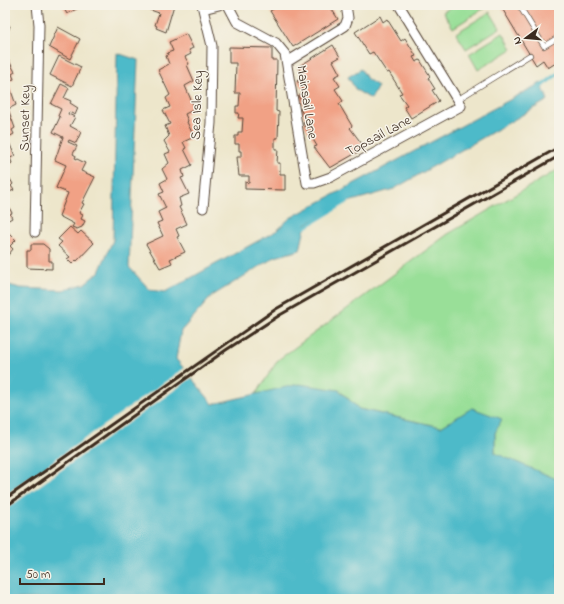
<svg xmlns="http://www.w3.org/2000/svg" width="564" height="604" font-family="'Indie Flower',sans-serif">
<rect width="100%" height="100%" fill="#f7f3e8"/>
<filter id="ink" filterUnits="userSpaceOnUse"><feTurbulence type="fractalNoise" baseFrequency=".025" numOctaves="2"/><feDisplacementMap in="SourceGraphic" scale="8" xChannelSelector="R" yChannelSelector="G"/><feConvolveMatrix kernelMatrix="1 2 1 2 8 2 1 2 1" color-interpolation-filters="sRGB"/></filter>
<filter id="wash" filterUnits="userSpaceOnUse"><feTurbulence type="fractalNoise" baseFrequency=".012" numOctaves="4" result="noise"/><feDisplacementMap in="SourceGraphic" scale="16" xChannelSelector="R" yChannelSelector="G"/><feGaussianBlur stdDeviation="0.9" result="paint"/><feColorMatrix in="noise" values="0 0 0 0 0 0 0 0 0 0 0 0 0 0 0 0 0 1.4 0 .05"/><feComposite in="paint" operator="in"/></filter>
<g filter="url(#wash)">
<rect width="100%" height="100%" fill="#ede6cb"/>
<path fill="#99df98" stroke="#6a845b" d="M455,5H485L486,7L453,28L443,12Z
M490,12L500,28L466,49L456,33Z
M503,33L512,49L478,70L469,54Z
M559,169V483L495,453V433L473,408L441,427L359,409L339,390L256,394L278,360L448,234Z"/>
<path fill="#4ebac9" stroke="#447274" d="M117,53L138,60L129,267L150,290L165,292L276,231L290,218L541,83L548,100L394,189L348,202L306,224L300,250L275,257L212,296L181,331L176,359L213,404L299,384L339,390L359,409L441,427L472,408L502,419L495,433V453L559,480V599H5V284L20,288L63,290L84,284L99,272L113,240Z
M361,69L367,79L378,86L371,99L356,90L348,77Z"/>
<path fill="#ede6cb" d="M186,367L193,377L5,510V495Z"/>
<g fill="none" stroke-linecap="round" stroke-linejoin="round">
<path stroke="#4ebac9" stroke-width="3.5" d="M539,88L559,73
M302,229L351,199"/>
</g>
<g id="blocks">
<path fill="#f1a185" d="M62,5H84L67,14Z
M136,5H174L166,32L156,28L157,26L155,25L159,13Z
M280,5H329L338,19L293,47L270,11Z
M500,5H559V61L548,68L543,60L536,65Z
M380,16L383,22L387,19L401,41L405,38L416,56L413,57L416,62L420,60L430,76L428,78L435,89L432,90L439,101L411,118L404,107L407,105L399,94L402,93L389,72L387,73L373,52L369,54L355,32Z
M5,24L10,26L5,39Z
M58,27L80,39L70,59L49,47Z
M186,34L193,48L189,50L191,54L185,57L189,64L187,65L194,81L185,86L195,109L185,114L188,121L187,122L194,137L183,142L186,148L184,149L192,165L182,170L184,177L181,178L189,194L179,198L181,206L179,207L187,224L176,229L179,236L177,237L185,252L170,259L172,263L160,268L146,244L163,236L157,223L162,221L158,212L166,208L159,194L164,192L160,183L167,179L162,169L169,163L165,154L170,152L164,141L169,136L165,126L170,124L163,110L170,107L166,98L170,95L158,70L169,64L166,56L168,55L167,53L173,51L169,42Z
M333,45L340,57L333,61L340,74L334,77L340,86L335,89L343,101L339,104L352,126L350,128L365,148L330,168L314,147L317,146L303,123L307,121L300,109L305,107L298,96L305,92L297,81L304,76L298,67Z
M229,47L272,48V60H277L276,111L279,112L278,138H275V149H278L277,163H280V174H285V190L245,189V182L249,183V176H239L237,157H241V151H239V144H235V136H238V132H242L243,118H238L239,113H236V106H239L240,93H235L236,63H229Z
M59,56L81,67L72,86L50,75Z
M7,57L15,72L12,74L14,79L8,82L16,105L8,109L15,128L12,130L14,134L7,138L15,156L10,158L12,163L6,167L8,173L7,174L13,184L11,186L14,190L5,194V58Z
M61,84L69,88L64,98L71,101L70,103L78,108L75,115L69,112L68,114L75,117L70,126L81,132L76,143L69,140L68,142L77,146L73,154L76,156L75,158L85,163L81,171L95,177L82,203L84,204L79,213L83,215L81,219L85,221L82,227L77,229L72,227L74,224L59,216L68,193L56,188L66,165L55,160L63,137L53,132L60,117L58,116L61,109L51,104Z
M5,195L8,201L6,202L12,213L10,214L12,218L5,222Z
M70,227L78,234L81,231L94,243L77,261L76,260L72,264L67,259L70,257L58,246L62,242L58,239Z
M5,229L16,240L10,246L13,249L5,259Z
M31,244H43L49,249V261H52V269L27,268V250H31Z"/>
</g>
</g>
<g filter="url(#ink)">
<use href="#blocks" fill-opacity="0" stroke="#564638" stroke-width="1"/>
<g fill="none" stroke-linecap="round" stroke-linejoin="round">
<defs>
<path id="lane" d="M519,5L544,46L559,37
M556,5L559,10
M457,100L530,55"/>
<path id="street" d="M202,5L212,46L211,123L203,208
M228,5L237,22L276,43L285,54L307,183H314L331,177L461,106L399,5
M203,9L219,5
M287,62L345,26L348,18L346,5
M35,232L39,25L37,5"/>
</defs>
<use href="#lane" stroke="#564638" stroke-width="6"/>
<use href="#street" stroke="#564638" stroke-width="11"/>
<use href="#lane" stroke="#fff" stroke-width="4.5"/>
<use href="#street" stroke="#fff" stroke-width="9"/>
<path stroke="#3b2a1e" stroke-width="3" d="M5,499L276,309L559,147
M5,507L226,350L280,315L559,156"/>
</g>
</g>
<g text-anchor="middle" stroke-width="3" stroke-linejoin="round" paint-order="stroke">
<g font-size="14" fill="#3b2a1e" stroke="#f7f3e8">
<text transform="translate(308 102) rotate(81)" y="5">Mainsail Lane</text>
<text transform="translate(196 105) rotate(-88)" y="5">Sea Isle Key</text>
<text transform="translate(24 118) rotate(-89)" y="5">Sunset Key</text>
<text transform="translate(378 135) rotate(-28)" y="5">Topsail Lane</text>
</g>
</g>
<rect width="564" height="604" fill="none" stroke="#f7f3e8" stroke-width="20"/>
<g transform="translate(526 38) rotate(254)" stroke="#f7f3e8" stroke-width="3" paint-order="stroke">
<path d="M0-3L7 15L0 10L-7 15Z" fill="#3b2a1e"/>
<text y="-6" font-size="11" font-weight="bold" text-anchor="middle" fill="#3b2a1e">N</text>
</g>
<path d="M20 578v6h84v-6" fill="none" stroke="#3b2a1e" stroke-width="2"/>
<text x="26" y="578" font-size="12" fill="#3b2a1e" stroke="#f7f3e8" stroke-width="3" paint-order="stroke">50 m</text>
</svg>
